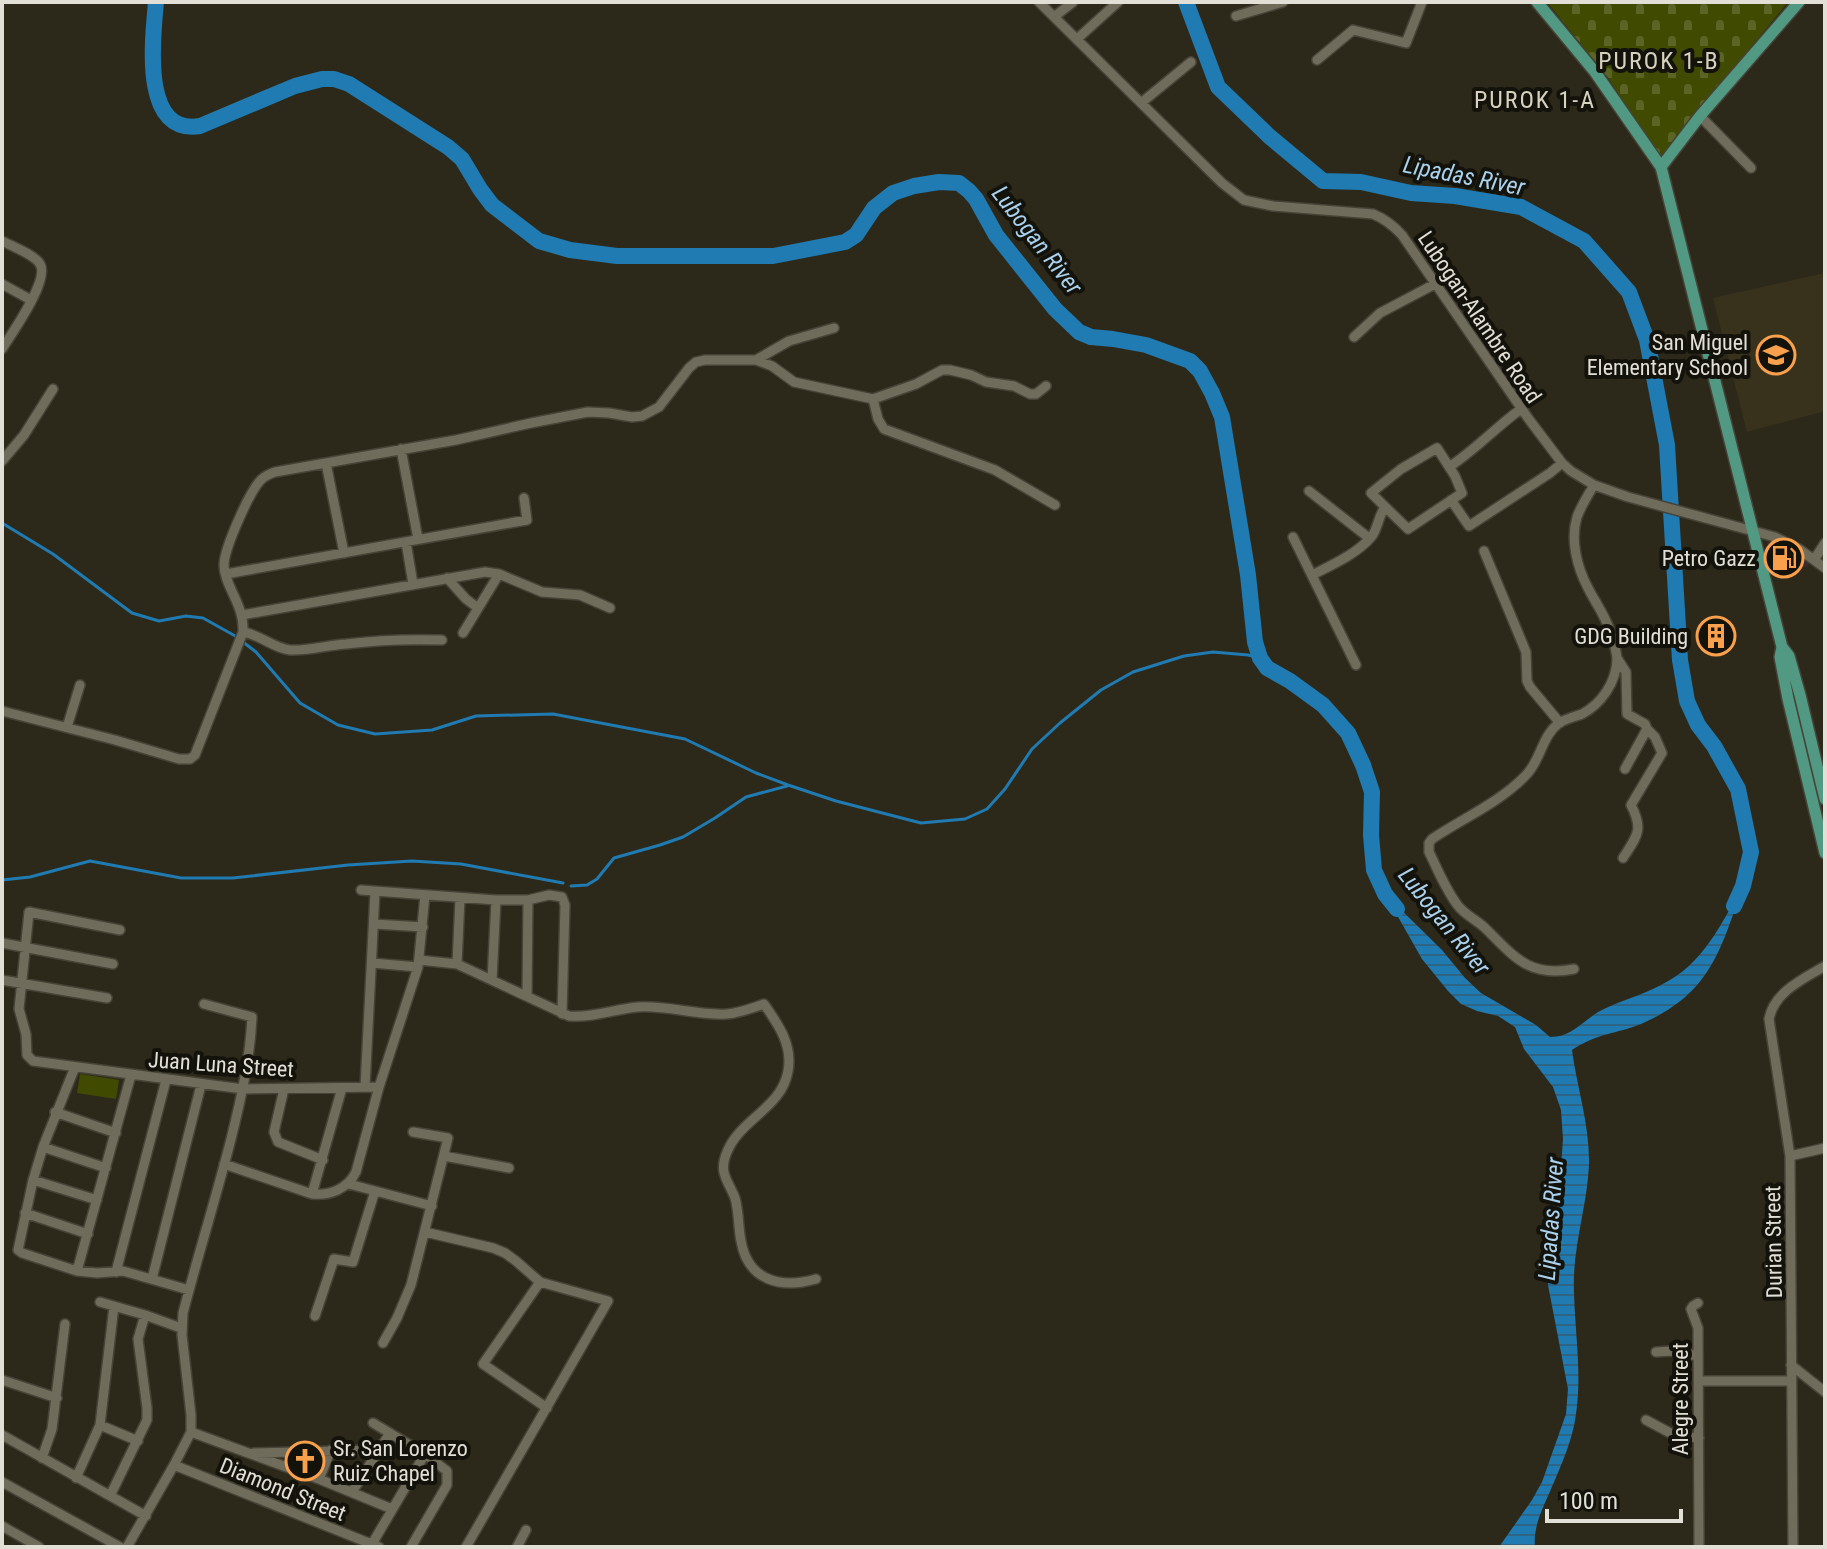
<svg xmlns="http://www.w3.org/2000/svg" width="1827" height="1549" font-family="'Roboto Condensed',sans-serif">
<defs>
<pattern id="cemetery-stones" width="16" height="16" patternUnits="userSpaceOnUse" patternTransform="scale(2)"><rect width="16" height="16" fill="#404b01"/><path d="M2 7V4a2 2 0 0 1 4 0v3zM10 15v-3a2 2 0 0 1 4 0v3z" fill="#5b6425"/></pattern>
<pattern id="water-rules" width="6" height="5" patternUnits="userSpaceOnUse" patternTransform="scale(2)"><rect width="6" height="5" fill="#1f7bb1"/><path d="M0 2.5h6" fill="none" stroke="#2e6584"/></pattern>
</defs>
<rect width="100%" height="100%" fill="#2d291a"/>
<path fill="#3a2b37" d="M1767,542L1785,547L1811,561L1807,566L1778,577Z"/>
<path fill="#38321c" d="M1825,273V411L1747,432L1713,298Z"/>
<path fill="#404b01" d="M80,1074L119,1080L116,1099L77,1093Z"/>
<path fill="url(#cemetery-stones)" d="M1547,2H1788L1659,159L1609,79Z"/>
<path fill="url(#water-rules)" d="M1743,886C1720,952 1710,994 1641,1024C1616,1034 1597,1033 1572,1050C1577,1088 1590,1126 1589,1165C1587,1208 1572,1248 1574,1292C1575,1333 1582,1373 1576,1414C1573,1439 1561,1466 1551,1489C1543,1508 1533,1526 1535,1547H1499L1532,1500L1542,1482L1566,1414L1568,1389L1548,1285V1261L1553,1236L1560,1182L1563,1139L1561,1110L1553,1087L1524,1049L1515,1027L1498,1016L1477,1011L1461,1004L1448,991L1422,959L1385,894L1442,950L1465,978L1481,993L1536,1025L1550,1037C1571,1037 1581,1023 1598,1012C1618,1001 1641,996 1661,985C1704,964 1720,925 1743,886Z"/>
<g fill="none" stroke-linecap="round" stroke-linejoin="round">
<path stroke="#1f7bb1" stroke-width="3" d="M2,523L53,554L132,613L159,621L186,616L203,618L237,637
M243,642L256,652L300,703L338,725L375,734L432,730L476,716L553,714L685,739L756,773L788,785L836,801L921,823L965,819L987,809L1005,789L1032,749L1060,723L1101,690L1133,672L1184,656L1213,652L1248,655L1260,658
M2,880L30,877L90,861L181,878H233L348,865L412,861L461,864L563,883
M571,886L587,885L597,879L614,858L660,845L683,837L715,818L746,797L787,786"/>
<path stroke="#1f7bb1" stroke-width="16" d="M156,2C153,37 140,136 200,126L295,86L322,79H334L349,84L448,147L462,159L480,189L492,205L539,241L570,250L617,256H773L845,242L856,235L874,208L893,193L914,186L939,182L959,183L969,191L976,199L996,235L1055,309L1079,332L1091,337L1113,339L1146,345L1190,361L1200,371L1212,393L1222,417L1248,575L1255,642L1260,658L1267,668L1290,681L1323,705L1348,733L1363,765L1372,792L1371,835L1374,870L1385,894L1397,909
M1186,2L1218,87L1270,137L1323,181L1361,182L1411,193L1455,196L1521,207L1584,241L1629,292L1647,340L1667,445L1680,660L1687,701L1698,725L1714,746L1738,789L1751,852L1743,886L1734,906"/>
<defs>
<path id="minor" d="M1039,2L1222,183L1244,200L1273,206L1373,214C1385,219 1393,225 1402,235L1528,418L1562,463L1571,471L1594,485L1628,497L1775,537L1799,549L1825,568
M1236,16L1283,2
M1054,17L1073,2
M1077,39L1118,2
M1317,60L1353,30L1406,43L1422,2
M1141,103L1191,62
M1700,116L1751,168
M2,241C12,246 35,255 40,264C50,280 12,333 2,349
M2,284L31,300
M1354,337L1380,313L1435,284
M756,360L789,341L834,328
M873,399L878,419L884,429L995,470L1055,505
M1437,448L1455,476L1462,493L1408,529L1371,493L1401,469Z
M401,449L418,539
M2,461L24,435L53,389
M326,463L344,553
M1449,467C1475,450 1496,427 1521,409
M1309,491L1369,538
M1451,500L1469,526L1550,473L1562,463
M1293,537L1356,665
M406,542L413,584
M1484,551L1526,652L1527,681L1530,687L1560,723
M1814,560L1825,543
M226,574L527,520L524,498
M1312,575C1332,565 1357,554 1372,536C1378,528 1378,517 1385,507
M447,578L466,599L478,608
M242,615L485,572L499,574L542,592L580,595L610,608
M243,632C261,635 273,648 290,650C309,651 328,645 346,644C378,640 410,639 442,640
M463,633L499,574
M1617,658L1626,672L1627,714L1645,724L1647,729L1625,769
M2,711L115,740L179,759H190L195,755L243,632C245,605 224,586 224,565C224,549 251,487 263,478C268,474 270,474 275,472L456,440L531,423L588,412L609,413L632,417L642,416L659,407L689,368L696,362L705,360H756L772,366L794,382L873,399L916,384L942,370H950L971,375L986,382L1014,386L1030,394H1036L1046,386
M67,727L80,685
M1623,858C1637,836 1644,830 1631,805L1662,753L1655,737L1647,729
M361,890L496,900H528L549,895L562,897L565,905L562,1014
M374,924L423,927
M120,930L29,912L19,1009L26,1034L27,1055L33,1061L243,1089L379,1087
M2,943L113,964
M419,960L457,964L569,1016C593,1018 615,1009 638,1007C668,1005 698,1016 727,1014C740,1013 752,1008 764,1004C778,1024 793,1045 788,1071C782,1108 740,1119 727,1152C718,1173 728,1180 735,1198C739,1211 738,1227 741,1241C748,1281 781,1289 816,1279
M372,963L418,967
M457,964L460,898
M1574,969C1528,978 1514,956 1484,927C1476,920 1466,915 1459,907C1446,891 1438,870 1429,852V843L1432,839C1463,818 1501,802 1527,774C1541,759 1542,736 1559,723C1565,719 1574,717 1582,714C1601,704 1616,683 1617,660C1617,651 1613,640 1610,631C1605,615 1595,602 1588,588C1577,567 1570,540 1577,517C1581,506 1588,495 1594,485
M2,980L107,998
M492,980L496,900
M527,996L528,900
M75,1067L43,1147L33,1180L18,1250L22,1253L77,1271L97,1273L123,1271L189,1290
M365,1087L375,892
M284,1089L274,1132L278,1142L323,1160
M55,1112L116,1133
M43,1147L106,1168
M444,1156L509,1168
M1790,1156L1825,1148
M224,1164L312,1194C331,1196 348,1188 356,1172L379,1087L418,967L425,895
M33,1180L97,1200
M349,1184L432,1206
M312,1194L342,1088
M25,1213L88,1234
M425,1232L493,1248L505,1253L516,1261L540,1282L608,1301L466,1547
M77,1271L131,1075
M116,1272L166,1080
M152,1279L201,1085
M540,1282L483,1364L547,1408
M100,1302L145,1315L181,1328
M1698,1303L1693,1306L1691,1309L1698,1328L1699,1547
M315,1316L334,1259L353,1262L375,1191
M383,1343L397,1318L411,1285L448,1138L413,1132
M1656,1352L1671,1351L1698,1356
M1791,1365L1825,1392
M2,1380L57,1398
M1699,1381H1791
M1646,1420L1674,1435L1699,1438
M373,1423L425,1454L447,1471V1485L411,1547
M100,1425L138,1441
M191,1432L319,1479L392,1509
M2,1435L146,1516
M254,1453L379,1450
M42,1458L52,1429L65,1324
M174,1465L379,1547
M76,1478L100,1425L114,1306
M319,1479L331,1450
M2,1482L120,1547
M352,1492L390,1433
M110,1496L147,1420V1408L138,1339L145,1315
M2,1526L39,1547
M372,1544L425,1454
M127,1547L174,1465L191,1432V1415L182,1335L183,1313C198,1255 216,1198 231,1139C241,1099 250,1059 252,1017L204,1004
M517,1547L526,1530
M1793,1547L1790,1156L1769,1019C1774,992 1803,979 1825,966"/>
<path id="major" d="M1537,2L1595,72L1661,167L1782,647L1780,657L1788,699L1825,853
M1661,167L1700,116L1799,2
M1782,647L1789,656L1800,695L1825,799"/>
</defs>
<use href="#minor" stroke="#464337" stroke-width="12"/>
<use href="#major" stroke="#464337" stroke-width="14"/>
<use href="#minor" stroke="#706c5b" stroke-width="9"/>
<use href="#major" stroke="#519983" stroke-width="11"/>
</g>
<defs>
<symbol id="school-ring" viewBox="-11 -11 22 22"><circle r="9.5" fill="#13120b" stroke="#f9a04c" stroke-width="1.5"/><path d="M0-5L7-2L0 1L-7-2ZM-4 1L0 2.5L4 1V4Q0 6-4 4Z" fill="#f9a04c"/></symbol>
<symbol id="fuel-ring" viewBox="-11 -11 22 22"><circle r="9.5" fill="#13120b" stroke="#f9a04c" stroke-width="1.5"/><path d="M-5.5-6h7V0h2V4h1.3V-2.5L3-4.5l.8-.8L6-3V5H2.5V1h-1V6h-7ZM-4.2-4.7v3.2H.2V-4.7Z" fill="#f9a04c"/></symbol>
<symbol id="building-ring" viewBox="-11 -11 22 22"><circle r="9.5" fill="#13120b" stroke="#f9a04c" stroke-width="1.5"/><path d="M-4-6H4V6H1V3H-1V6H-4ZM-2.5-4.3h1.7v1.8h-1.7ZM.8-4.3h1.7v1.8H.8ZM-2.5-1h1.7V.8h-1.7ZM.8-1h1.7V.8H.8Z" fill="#f9a04c"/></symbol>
<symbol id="church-ring" viewBox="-11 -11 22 22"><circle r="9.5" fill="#13120b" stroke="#f9a04c" stroke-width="1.5"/><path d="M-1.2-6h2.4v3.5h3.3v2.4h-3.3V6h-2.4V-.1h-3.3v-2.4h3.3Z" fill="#f9a04c"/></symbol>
</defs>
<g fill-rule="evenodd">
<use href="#school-ring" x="1754" y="333" width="44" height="44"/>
<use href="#fuel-ring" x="1762" y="536" width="44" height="44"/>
<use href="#building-ring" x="1694" y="614" width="44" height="44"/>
<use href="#church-ring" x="283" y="1439" width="44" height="44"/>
</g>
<g text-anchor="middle" stroke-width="8" stroke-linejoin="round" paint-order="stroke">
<g font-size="22" fill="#e1dfd6" stroke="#13120b">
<text transform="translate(1480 317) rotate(56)" y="8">Lubogan-Alambre Road</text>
<text transform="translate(221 1064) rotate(4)" y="8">Juan Luna Street</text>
<text transform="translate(1773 1242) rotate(-91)" y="8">Durian Street</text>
<text transform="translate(1680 1399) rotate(-90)" y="8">Alegre Street</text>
<text transform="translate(283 1489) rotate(22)" y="8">Diamond Street</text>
</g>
<g font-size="22" fill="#e1dfd6" stroke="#13120b" text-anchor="end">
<text x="1748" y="350">San Miguel<tspan x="1748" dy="25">Elementary School</tspan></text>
<text x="1756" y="566">Petro Gazz</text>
<text x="1688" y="644">GDG Building</text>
<text x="333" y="1456" text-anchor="start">Sr. San Lorenzo<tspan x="333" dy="25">Ruiz Chapel</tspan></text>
</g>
<g font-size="24" letter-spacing="2" fill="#d7d2bf" stroke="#13120b">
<text x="1659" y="69">PUROK 1-B</text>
<text x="1535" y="108">PUROK 1-A</text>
</g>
<g font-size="24" font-style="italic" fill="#aad2ef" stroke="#13120b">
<text transform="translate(1464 176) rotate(11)" y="8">Lipadas River</text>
<text transform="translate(1037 240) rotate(52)" y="8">Lubogan River</text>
<text transform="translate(1444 921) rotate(51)" y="8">Lubogan River</text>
<text transform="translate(1551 1219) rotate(-86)" y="8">Lipadas River</text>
</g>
</g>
<rect width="1827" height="1549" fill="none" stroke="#e1dfd6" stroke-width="8"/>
<path d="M1547 1509v12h134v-12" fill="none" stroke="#e1dfd6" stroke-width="4"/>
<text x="1559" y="1509" font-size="24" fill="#e1dfd6" stroke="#13120b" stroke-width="6" paint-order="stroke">100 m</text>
</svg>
